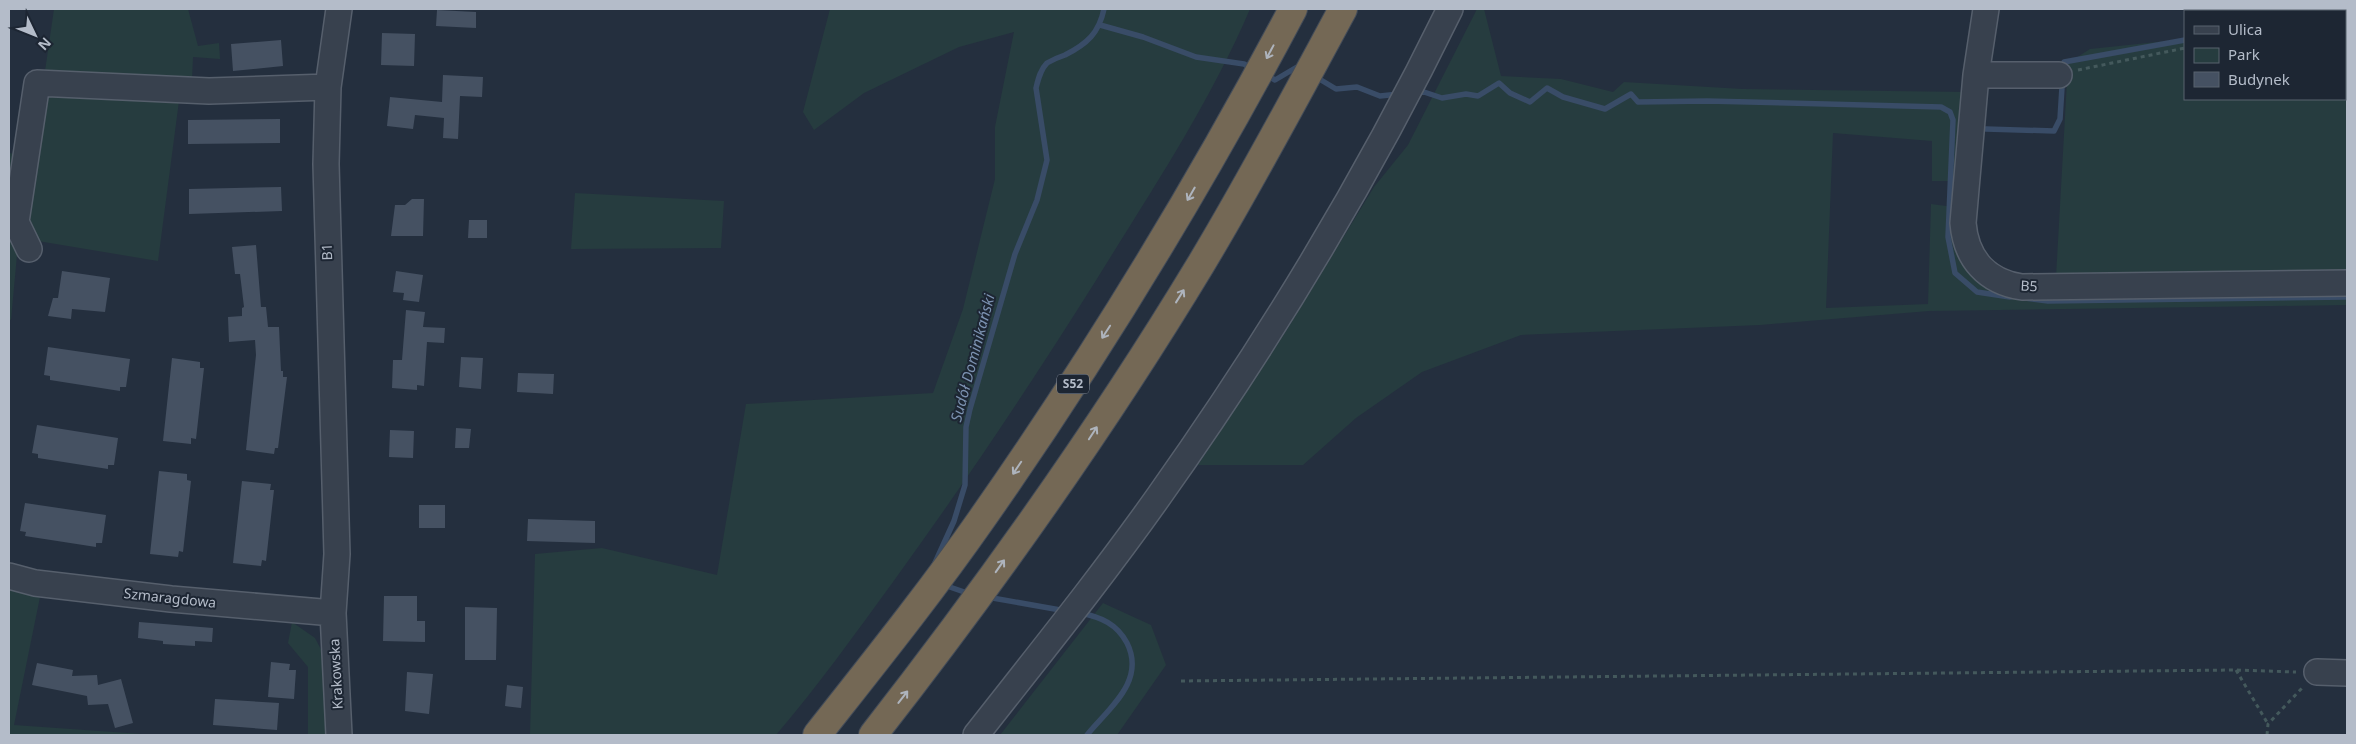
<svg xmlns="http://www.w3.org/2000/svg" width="2356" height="744" font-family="'Noto Sans',sans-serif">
<rect width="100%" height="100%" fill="#242f3e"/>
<path fill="#263c3f" d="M54,9H188L198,46L219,43L220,59L193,57L192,80L45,71Z
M830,9H1250C1209,105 1150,193 1095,282C1031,384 964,484 893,582C855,634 818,686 776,735H530L535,554L602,548L717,575L746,404L933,393L963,309L995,179V127L1014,32L959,47L864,93L814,130L803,112Z
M1477,9H1484L1501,76L1561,79L1613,92L1624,82L1743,89L1966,92L1959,181H1932V141L1833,133L1826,308L1928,304L1931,204L1954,207L1989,288L2347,291V305L1929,311L1760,325L1521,335L1422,372L1356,418L1303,465H1198L1288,328L1374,187L1408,145Z
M2345,21H2347V274L2056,277L2068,63L2090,49L2185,39V99H2345Z
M55,88L179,101L158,261L38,241L30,219L40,102Z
M9,153L16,154L18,244L11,320L9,319Z
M575,193L724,201L721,248L571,249Z
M9,590L40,597L14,725L156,735H9Z
M1103,603L1151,625L1166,665L1117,735H1000Z
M292,622L315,638L327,661L331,735H308V667L288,643Z"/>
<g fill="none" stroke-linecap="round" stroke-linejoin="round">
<path stroke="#394c67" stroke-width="5.5" d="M1100,25L1143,37L1196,57L1244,64L1253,69
M2063,67L2064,62L2185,40
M1266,75L1275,80L1297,67L1300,71
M1313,79L1321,80L1336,89L1357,87L1380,96L1399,94
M1416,93L1424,92L1442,98L1466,94L1478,96L1499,83L1510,93L1530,102L1547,88L1563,97L1605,109L1631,94L1638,102L1707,101L1941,107L1950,112L1953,120L1948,237L1955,273L1977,292L2010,297
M1986,129L2054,131L2060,119L2062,87
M2025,298L2048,301L2347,297
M934,565L954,521L965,485L966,427L970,409L1015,254L1037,200L1047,160L1036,88C1038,80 1040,70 1047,63C1052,60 1059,57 1065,55C1087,44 1099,33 1104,9
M944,585L970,594
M987,597L1066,611
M1080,613C1101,617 1117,624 1127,643C1146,681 1109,708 1087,735"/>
</g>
<path fill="#455162" d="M437,10L476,12V28L436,26Z
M382,33L415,34L414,66L381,65Z
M281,40L283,66L233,71L231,44Z
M443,75L483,77L482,97L460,96L458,139L443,138L444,118L415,115L413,129L387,126L390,97L442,102Z
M280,119V143L188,144V120Z
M281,187L282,211L189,214V189Z
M412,199H424L423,236H391L395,205H405Z
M469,220H487V238H468Z
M256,245L261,307H266L268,327H279L281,371H283V377H287L278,448H275L274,454L246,450L256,355L255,340L229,342L228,317L242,316V308L244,307L240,274H235L232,247Z
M62,271L110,278L105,312L72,309L71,319L48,316L53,298H58Z
M396,271L423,275L419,302L403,300L404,293L393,292Z
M406,310L425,312L423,327L445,328L444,343L427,342L424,386L417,385V390L392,388L393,360H402Z
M48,347L130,359L126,387H120V391L50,380V376L44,375Z
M461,357L483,358L481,389L459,387Z
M172,358L200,362V368H204L196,439L191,438V444L163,441Z
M518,373L554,374L553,394L517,392Z
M37,425L118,438L114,465H108V469L38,458V454L32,453Z
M456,428L471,429L469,448H455Z
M390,430L414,431L413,458L389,457Z
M159,471L187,474V480L191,481L183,552L179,551L178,557L150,554Z
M242,481L271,484L270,490H274L266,561L262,560L261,566L233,563Z
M25,503L106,515L102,543H96V547L25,536L26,532L20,531Z
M419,505H445V528H419Z
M528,519L595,521V543L527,541Z
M384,596H417V621H425V642L383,641Z
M465,607L497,608L496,660H465Z
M139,622L213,628L212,642L195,641V646L163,644V641L138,638Z
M271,662L290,664L289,670H296L294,699L268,697Z
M37,663L73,670L72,676L97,675L98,685L121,679L133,723L115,728L108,704L88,705L87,696L32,685Z
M407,672L433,674L429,714L405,711Z
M507,685L523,687L521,708L505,706Z
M215,699L279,703L277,730L213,725Z"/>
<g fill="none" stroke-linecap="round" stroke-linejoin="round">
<defs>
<path id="minor" d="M1986,9L1976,75L1963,223C1966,259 1987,282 2022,287L2347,283
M1976,75H2059
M29,249L16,222L37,83L209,91L328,87
M9,576L35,583L171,599L333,613
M2317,672L2347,673
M339,735L333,613L337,554L326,164L328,87L339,9
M976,735C1038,656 1101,578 1159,496C1269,341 1367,179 1450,9"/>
<path id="highway" d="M817,735C873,664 930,593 981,520C1096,356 1200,185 1293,9
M873,735C991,584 1102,428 1201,264C1251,181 1297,94 1343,9"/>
</defs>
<use href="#minor" stroke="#565f6c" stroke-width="28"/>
<use href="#highway" stroke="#434c59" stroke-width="30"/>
<path stroke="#44595c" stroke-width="3" stroke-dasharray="4 4" stroke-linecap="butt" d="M2345,42H2347
M2078,70L2185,48
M2236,670L2268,724
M1181,681L2235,670L2296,672
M2267,735L2268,724L2303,687"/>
<use href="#minor" stroke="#38414e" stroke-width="25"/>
<use href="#highway" stroke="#746855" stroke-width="28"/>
</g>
<defs><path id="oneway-shaft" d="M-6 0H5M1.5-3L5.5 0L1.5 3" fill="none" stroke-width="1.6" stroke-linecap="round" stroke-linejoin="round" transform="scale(1.25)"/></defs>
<g stroke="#aeb4bd">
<use href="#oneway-shaft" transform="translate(1270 52) rotate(118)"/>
<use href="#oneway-shaft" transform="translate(1191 194) rotate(120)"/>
<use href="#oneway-shaft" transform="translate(1180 296) rotate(-58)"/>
<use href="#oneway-shaft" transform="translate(1106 332) rotate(123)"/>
<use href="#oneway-shaft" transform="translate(1093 433) rotate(-57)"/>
<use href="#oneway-shaft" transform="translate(1017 468) rotate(124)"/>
<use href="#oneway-shaft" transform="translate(1000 566) rotate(-55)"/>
<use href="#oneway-shaft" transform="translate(903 697) rotate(-52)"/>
</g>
<g text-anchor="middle" stroke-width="4" stroke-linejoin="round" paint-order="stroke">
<rect fill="#1d2633" stroke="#878f9c" stroke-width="1" x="1057" y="374.5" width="32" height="19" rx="4"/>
<g font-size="12" font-weight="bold" fill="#b4bcc9">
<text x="1073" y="388">S52</text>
</g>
<g font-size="14" fill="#b4bcc9" stroke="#1d2633">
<text transform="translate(327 252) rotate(-92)" y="5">B1</text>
<text transform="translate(2029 286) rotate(3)" y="5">B5</text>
<text transform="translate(170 598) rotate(6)" y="5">Szmaragdowa</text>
<text transform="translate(336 674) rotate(-93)" y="5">Krakowska</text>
</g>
<g font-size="15" font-style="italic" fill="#7c92b1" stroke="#1d2633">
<text transform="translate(973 358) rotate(-75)" y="5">Sudół Dominikański</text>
</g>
</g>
<rect width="2356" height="744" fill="none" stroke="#b4bcc9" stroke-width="20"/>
<rect x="2184" y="10" width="162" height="90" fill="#1d2633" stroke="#59626f"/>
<rect x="2194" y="26" width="25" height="8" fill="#38414e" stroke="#59626f"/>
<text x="2228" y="35" font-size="15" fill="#b4bcc9">Ulica</text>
<rect x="2194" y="48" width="25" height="15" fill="#263c3f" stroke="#59626f"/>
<text x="2228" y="60" font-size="15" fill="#b4bcc9">Park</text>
<rect x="2194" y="72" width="25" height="15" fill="#455162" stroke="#59626f"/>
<text x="2228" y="85" font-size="15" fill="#b4bcc9">Budynek</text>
<g transform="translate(35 35) rotate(133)" stroke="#1d2633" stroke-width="4" paint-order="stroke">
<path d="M0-4L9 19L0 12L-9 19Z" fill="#b4bcc9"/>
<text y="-8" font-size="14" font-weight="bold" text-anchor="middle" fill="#b4bcc9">N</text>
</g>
</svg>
